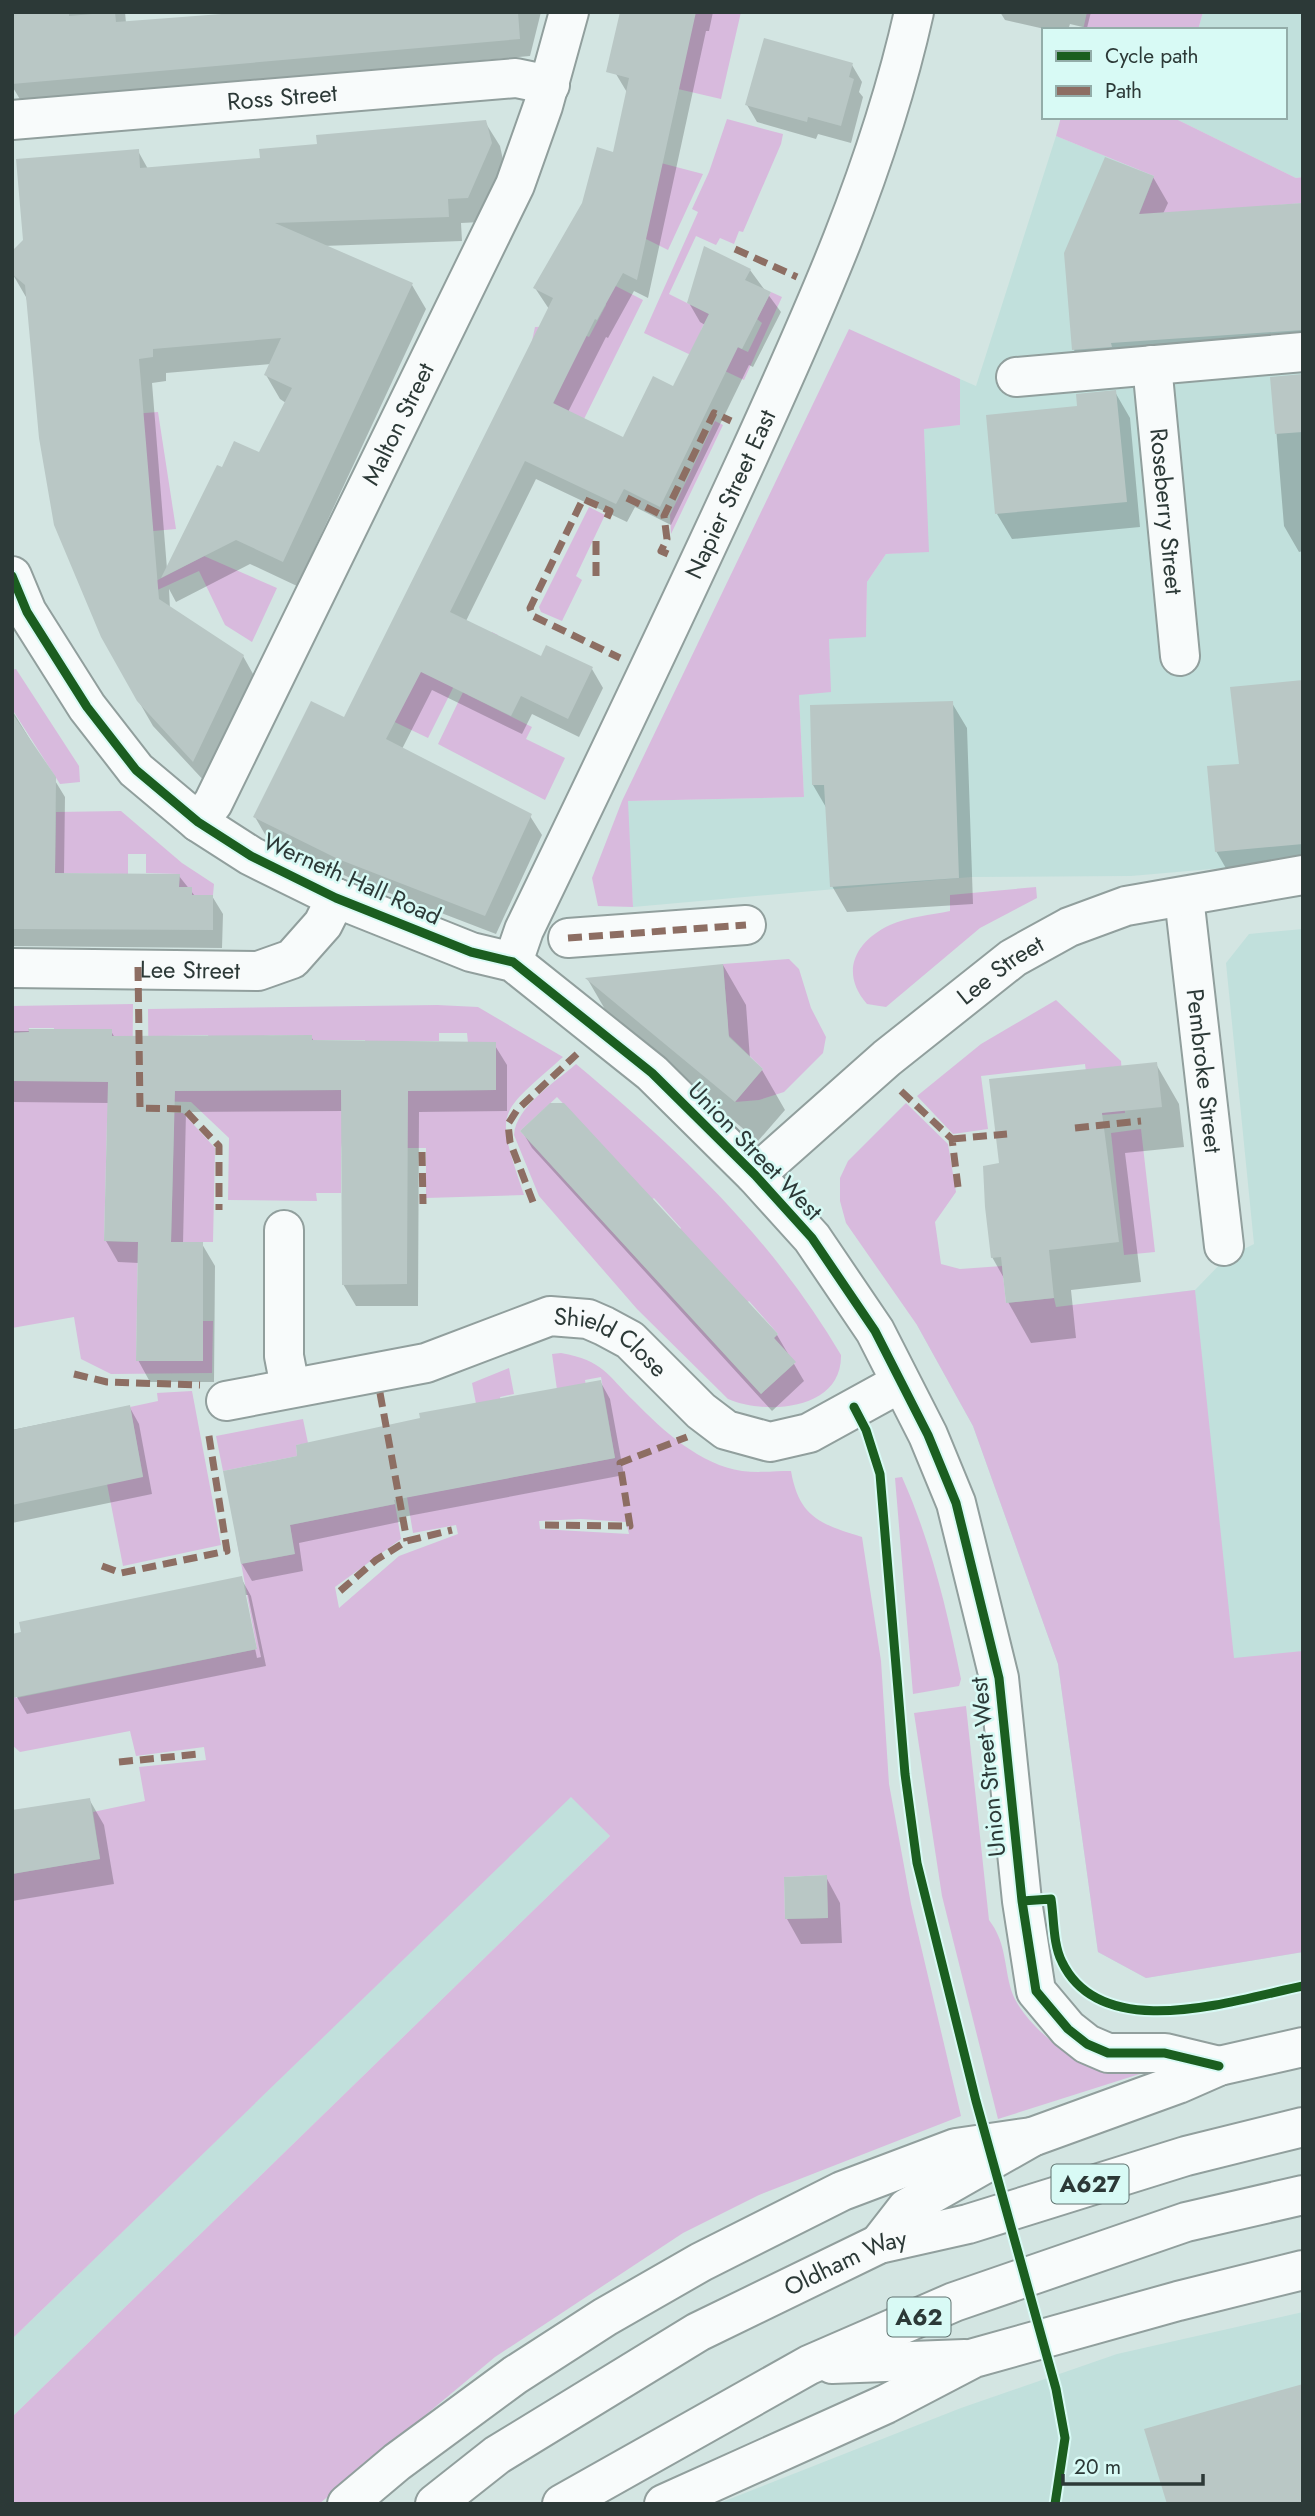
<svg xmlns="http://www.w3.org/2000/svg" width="1315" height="2516" font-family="Jost,sans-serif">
<rect width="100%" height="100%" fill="#d3e5e2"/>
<path fill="#c1e0dc" d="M1203,12H1303V177L1296,178L1172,117H1285V30H1198Z
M1056,136L1154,176L1138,217L1303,203V861L1131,876L971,877L633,907L627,801L804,797L799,695L829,639L866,636L867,582L886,554L928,551L924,428L960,425V379L976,386Z
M1303,929V1952L1146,1978L1098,1952L1058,1664L973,1426L917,1325L1195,1290L1226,1258L1254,1244L1226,963L1249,934Z
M571,1796L610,1836L12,2417V2339Z
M1303,2312V2504H717L961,2408L1117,2354Z"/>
<path fill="#d8badd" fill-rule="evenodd" d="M695,12H741L721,99L678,89Z
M1087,12H1203L1198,30H1083Z
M1061,117H1172L1296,178L1303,177V203L1138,217L1154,176L1056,136Z
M727,119L783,134L781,144L743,232L739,231L734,244L720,238L716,245L696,236L669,294L709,314L701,330L748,352L762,323L757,319L771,292L782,297L744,380L644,333L698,212L692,209L709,172Z
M661,163L703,174L668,250L636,234Z
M604,280L643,300L584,419L553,404L573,361L532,341L535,327L565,326L589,337L606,305Z
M849,329L960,379V425L924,429L929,552L886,554L867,582L866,637L829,639L831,692L799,695L804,797L628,801L633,907L598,906L592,878L622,801Z
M158,412L176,529L131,533L105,416Z
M715,421L723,425L671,534L670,515Z
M589,507L605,515L576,576L582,580L562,621L541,612L539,607Z
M204,556L277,588L252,642L225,625L199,571L153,592L150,584Z
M492,632L498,635L468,695L532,727L526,739L565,758L545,800L438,744Z
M425,663L458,678L428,738L357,704Z
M16,669L79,766L80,782L60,784L12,709V670Z
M121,811L182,863L214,884L213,895H192V887H179V874L146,873V854H128V874L55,873L56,812Z
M1036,887L1037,898L980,928L886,1007L867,1004C840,973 854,942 890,925C908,917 931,915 950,911V895Z
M789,959L799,969L811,1008L826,1037L823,1053L784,1092L759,1100L735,1102L763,1069L721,1028L728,1025L723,964Z
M1056,1000L1121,1061L1125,1113L1092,1116L1085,1064L981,1076L988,1129L953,1134L917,1096L981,1044Z
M133,1004L132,1112L183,1113L215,1148L213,1242H171L174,1123L107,1121L104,1241L138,1242L136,1361H202L203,1321H213L212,1373L111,1374L81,1359L74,1317L12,1328V1081L111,1029L54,1034V1028H29V1032L12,1033V1006Z
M437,1005L478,1007L563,1057C496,1117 495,1108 524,1195L426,1198V1148H399V1091L496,1090L468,1043L467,1033H439V1041H383L366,1049L365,1040H312L311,1035H272L209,1042L208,1035L165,1036V1091L350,1090L341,1149V1193H316L317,1201L228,1200L229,1138L191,1102L149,1101L148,1009Z
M576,1064C680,1151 772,1238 841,1355C842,1411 766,1415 728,1399L637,1309L539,1196L514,1135C516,1106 556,1082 576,1064ZM557,1097L630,1175L647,1203L654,1198L681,1228L677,1233L743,1306L749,1301L778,1334L774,1338L795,1363L761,1394L520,1131Z
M906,1103L948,1144L956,1192L935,1222L941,1264L960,1269L1002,1266L1006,1303L1054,1298L1056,1307L1195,1290L1234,1658L1303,1651V1952L1146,1978L1098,1952L1058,1664L973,1426L917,1325L846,1223L840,1201V1178L848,1161Z
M1141,1129L1155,1252L1124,1255L1111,1133Z
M561,1353C604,1361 606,1374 635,1402C663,1431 701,1465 742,1471C758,1473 775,1471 791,1471C799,1517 820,1524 862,1537L881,1661L889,1784L911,1904L961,2116L759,2195L683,2233L495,2357L319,2504H12V2417L610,1836L571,1797L12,2339V1874L100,1859L93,1812L145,1801L139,1767L206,1760L204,1747L136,1756L130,1731L20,1752L12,1745V1681L16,1698L257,1649L236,1536L259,1532L264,1560L294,1554L290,1525L395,1504L401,1539L335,1587L339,1608L399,1556L458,1534L456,1525L413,1533L407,1497L615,1458L601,1377L585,1380L588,1398L559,1404L552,1354ZM581,1519L626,1522L629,1534L540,1529L539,1521ZM826,1875L828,1918L785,1919L784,1877Z
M509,1368L514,1394L500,1397L502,1414L479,1419L472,1383Z
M192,1391L221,1545L123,1566L107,1484L143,1476L130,1407L158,1401L157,1393Z
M303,1419L308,1443L296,1445L297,1456L223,1471L216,1436Z
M902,1477C931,1542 947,1610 961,1679L959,1686L913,1694L895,1478Z
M966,1706L989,1920C1005,1941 1004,1961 1010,1986C1014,2002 1024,2014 1035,2026C1069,2061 1098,2069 1146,2072L998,2119L942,1896L914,1713Z"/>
<path fill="#0003" fill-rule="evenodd" d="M12,12H125L126,23L263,12H541L530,56L21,101L12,86Z
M631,12H713L709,31H706L648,298L634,291L608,338L606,337L568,412L624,439L674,389L705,325L700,322L689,303L750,270L781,312L753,367L749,365L671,525L635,507L627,522L536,479L466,621L542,659L592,669L603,688L579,737L532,714L522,734L432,690L402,749L530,816L542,835L496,934L350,878L266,836L255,817L345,720L549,309L535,288L615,154L628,94L616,74Z
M1000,12H1091L1087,28L1070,24L1068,30H1049L1005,20Z
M852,65L862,82L859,92L863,97L851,143L818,134L816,139L757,122L747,105Z
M485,122L500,146L505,169L481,222L461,223L462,241L323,246L412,285L426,309L297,586L250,564L176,602L169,589L170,609L243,656L257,681L207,784L153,726L138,700L26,297L12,273L138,151L148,169L262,159L319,146ZM271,364L266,375L280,399L286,403L259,455L223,470L167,569L152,383L166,381V373Z
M1153,177L1168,203L1163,214L1303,204V356L1089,375L1074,350Z
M1303,376V551L1299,552L1284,526L1272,378Z
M1115,392L1130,418L1140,527L1012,539L997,514L1079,407Z
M1303,682V871L1231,877L1216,851L1241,765Z
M952,703L967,728L973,904L847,912L832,886L827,809L813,785Z
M12,710L65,797L64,874L179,876L195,896H212L223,914L222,948L12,946Z
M723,965L746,1005L750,1059L762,1070L785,1110L758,1141L610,1018L588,980Z
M12,1031H111L115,1038L311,1036L314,1042L494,1044L507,1065V1111L419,1112L418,1306H356L343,1284V1111L186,1112L183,1244H202L215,1266L214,1382H150L138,1360L139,1263L118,1262L106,1241L109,1103L12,1102Z
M1156,1064L1179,1104L1184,1147L1125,1153L1141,1282L1071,1290L1076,1338L1031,1343L1008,1302L1005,1280L992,1257L1001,1165Z
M563,1105L777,1335L804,1381L772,1411L532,1148L522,1131Z
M600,1381L610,1399L624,1475L403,1517L404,1521L299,1543L303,1571L252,1581L242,1564L299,1457Z
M129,1406L139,1424L152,1494L12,1523V1430Z
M241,1578L251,1596L266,1666L27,1714L17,1697L12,1673L23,1634ZM244,1595H248L261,1657L257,1658Z
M89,1799L104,1825L114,1884L12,1901V1812Z
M826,1877L840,1903L842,1943L801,1944L787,1919Z"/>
<path fill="#b9c7c5" d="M12,12H69V16L115,12L116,22L248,12H518L520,39L12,84Z
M620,12H696L637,280L623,273L597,320L595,319L553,403L623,437L653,376L673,386L709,314L687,303L704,246L751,269L745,280L771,292L742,349L738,347L660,507L624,489L616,504L525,461L450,612L541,656L546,645L593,667L568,719L521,696L511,716L421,672L386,739L532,814L485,916L338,859L253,817L311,701L344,717L553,298L533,288L582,203L597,147L613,152L629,78L606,72Z
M764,38L853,63L849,77L854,79L841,126L808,117L807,122L745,105Z
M486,120L492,143L468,198L448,199L449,217L275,223L413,283L283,562L236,540L161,578L217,465L222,467L234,441L259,452L292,388L264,375L281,338L153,349V357L139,359L159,599L244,655L193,762L137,701L101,637L54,525L39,438L25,285L12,274V251L23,240L16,159L139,149L140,168L260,158L259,149L317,144L316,135Z
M1105,157L1154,176L1139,214L1303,203V330L1111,343L1112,347L1072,350L1064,253Z
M1303,374V432L1275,434L1270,377Z
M1116,390L1127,502L995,514L986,415L1077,406L1076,394Z
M1303,680V844L1215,852L1207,766L1239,764L1230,687Z
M953,701L959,878L830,887L824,785H812L810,705Z
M12,713L56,777L55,873L180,874L179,887H192V895H213V930L12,929Z
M723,964L729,1037L763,1069L735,1102L585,978Z
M28,1029H112V1036L312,1035V1040L496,1042V1090L408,1091L407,1284L342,1285L341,1090L175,1091L171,1242H203V1361H136L138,1242L104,1241L108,1082L12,1081V1033L29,1032Z
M1157,1062L1162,1107L1102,1113L1119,1242L1049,1250L1054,1298L1006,1303L1001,1257L991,1258L985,1207L983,1166L999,1163L989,1079Z
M550,1103H564L778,1334L774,1338L796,1362L761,1394L520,1131Z
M601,1380L615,1458L394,1500L395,1504L290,1525L295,1554L241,1564L223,1471L297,1456L296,1445L420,1418L419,1413Z
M130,1405L143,1477L12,1505V1430Z
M242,1576L257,1649L12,1698V1634L21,1632L19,1622Z
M90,1798L100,1859L12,1874V1810Z
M827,1875L828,1918L785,1919L784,1877Z
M1303,2384V2504H1167L1144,2429Z"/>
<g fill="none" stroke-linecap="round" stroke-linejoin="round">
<defs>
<g id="minor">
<path id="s1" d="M12,120L516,78L550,85"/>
<path id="s2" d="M1152,365L1180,656"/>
<path d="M1016,377L1303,352"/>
<path d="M12,576L27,612L87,707L136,770L198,822L251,856L336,898L471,952L513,962L652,1073L755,1175L812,1238L875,1331L928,1435L956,1503L999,1678L1022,1901L1036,1991L1068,2029L1087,2044L1108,2053H1165L1219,2066"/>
<path id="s3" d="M198,822L213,803L515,185L543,106L569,12"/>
<path id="s4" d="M1184,897L1224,1246"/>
<path d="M568,938L746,925"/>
<path id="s5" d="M513,962L524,930C600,773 675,616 748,457C814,312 879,169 914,12"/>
<path id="s6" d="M12,968L258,971L292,959L323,924L336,898"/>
<path id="s7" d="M755,1175L887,1058L1013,958L1069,927L1126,906L1303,875"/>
<path d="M284,1230V1356L290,1387"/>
<path id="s8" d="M226,1401L426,1363L550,1316L588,1319L604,1326L630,1340L701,1411L726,1430L770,1442L809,1433L900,1383"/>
</g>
<g id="highway">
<path d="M879,2244L907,2208L1032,2137L1178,2084L1219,2066L1303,2047"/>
<path d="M832,2364L965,2359"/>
<path d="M347,2504L397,2462L515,2375L605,2317L701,2262L842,2191L956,2148L1032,2137"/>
<path id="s9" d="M435,2504L497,2455L698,2332L879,2244L968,2224L1186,2156L1303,2127"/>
<path d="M562,2504L809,2365L954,2302L1186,2222L1303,2195"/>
<path d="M664,2504L886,2404L974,2358L1178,2301L1303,2270"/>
</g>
</defs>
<use href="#minor" stroke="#919f9d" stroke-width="42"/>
<use href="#highway" stroke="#919f9d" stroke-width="42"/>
<use href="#minor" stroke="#f8fbfb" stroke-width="38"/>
<use href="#highway" stroke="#f8fbfb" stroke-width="38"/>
<path stroke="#8d6e63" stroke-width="7" stroke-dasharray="14 7" stroke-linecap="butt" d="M735,249L797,277
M627,498L664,516
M607,518L610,511L583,499L530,608L533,616L620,658
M668,554L661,551L667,539L664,516L714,413L731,421
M596,576V540
M568,938L746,925
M138,967L140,1108L184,1109L219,1146V1210
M901,1091L952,1139L958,1187
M1075,1128L1141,1121
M952,1139L1007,1134
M422,1152L423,1204
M533,1202L510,1142L508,1124L517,1110L577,1054
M74,1374L107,1382L200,1385
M380,1393L407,1541
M545,1525L630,1526L620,1463L687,1437
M102,1566L121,1573L227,1551L208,1430
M340,1591L376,1560L407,1541L452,1530
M119,1762L199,1754"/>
<defs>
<path id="cycleway" d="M12,576L27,612L87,707L136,770L198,822L251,856L336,898L471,952L513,962L652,1073L755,1175L812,1238L875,1331L928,1435L956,1503L999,1678L1022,1901L1036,1991L1068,2029L1087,2044L1108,2053H1165L1219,2066
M854,1407L866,1430L880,1474L905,1774L917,1863L976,2101L1056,2389L1065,2438L1055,2504
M1022,1901L1051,1899C1054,1918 1053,1945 1062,1962C1102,2045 1234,2000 1303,1986"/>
</defs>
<use href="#cycleway" stroke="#d8faf5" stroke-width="13"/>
<use href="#cycleway" stroke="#1b5e20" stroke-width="9"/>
</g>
<g text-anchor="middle" stroke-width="5" stroke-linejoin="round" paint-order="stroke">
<g fill="#d8faf5" stroke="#607370" stroke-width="2">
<rect x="1051.5" y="2164.5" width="77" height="39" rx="5"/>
<rect x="887.5" y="2297.5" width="63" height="39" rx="5"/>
</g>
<g font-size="23" font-weight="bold" fill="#2c3937">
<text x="1090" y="2192">A627</text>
<text x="919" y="2325">A62</text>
</g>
<g font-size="24" fill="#2c3937" stroke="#d8faf5">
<text dy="8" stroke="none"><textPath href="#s1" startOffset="271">Ross Street</textPath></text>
<text dy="8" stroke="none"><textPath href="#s3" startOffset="446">Malton Street</textPath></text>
<text dy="8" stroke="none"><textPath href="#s5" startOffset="516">Napier Street East</textPath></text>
<text dy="8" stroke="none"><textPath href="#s2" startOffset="147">Roseberry Street</textPath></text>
<text transform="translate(352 879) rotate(24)" y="8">Werneth Hall Road</text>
<text dy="8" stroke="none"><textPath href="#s6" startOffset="178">Lee Street</textPath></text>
<text dy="8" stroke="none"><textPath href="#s7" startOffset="320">Lee Street</textPath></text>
<text dy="8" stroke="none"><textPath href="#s4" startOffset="175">Pembroke Street</textPath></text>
<text transform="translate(755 1151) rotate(46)" y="8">Union Street West</text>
<text dy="8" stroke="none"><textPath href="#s8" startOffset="404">Shield Close</textPath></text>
<text transform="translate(988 1767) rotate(-96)" y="8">Union Street West</text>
<text dy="8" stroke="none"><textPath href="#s9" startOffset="478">Oldham Way</textPath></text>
</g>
</g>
<rect width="1315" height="2516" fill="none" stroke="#2c3937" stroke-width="28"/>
<rect x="1042" y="28" width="245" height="91" fill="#d8faf5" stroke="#93ada9" stroke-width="2"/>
<rect x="1056" y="51" width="35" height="10" fill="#1b5e20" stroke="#93ada9" stroke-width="2"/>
<text x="1105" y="63" font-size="21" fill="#2c3937">Cycle path</text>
<rect x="1056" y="86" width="35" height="10" fill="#8d6e63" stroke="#93ada9" stroke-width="2"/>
<text x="1105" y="98" font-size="21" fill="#2c3937">Path</text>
<path d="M1063 2474v10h140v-10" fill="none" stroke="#2c3937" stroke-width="3.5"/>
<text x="1074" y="2474" font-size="21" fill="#2c3937" stroke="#d8faf5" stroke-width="5" paint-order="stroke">20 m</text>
</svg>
